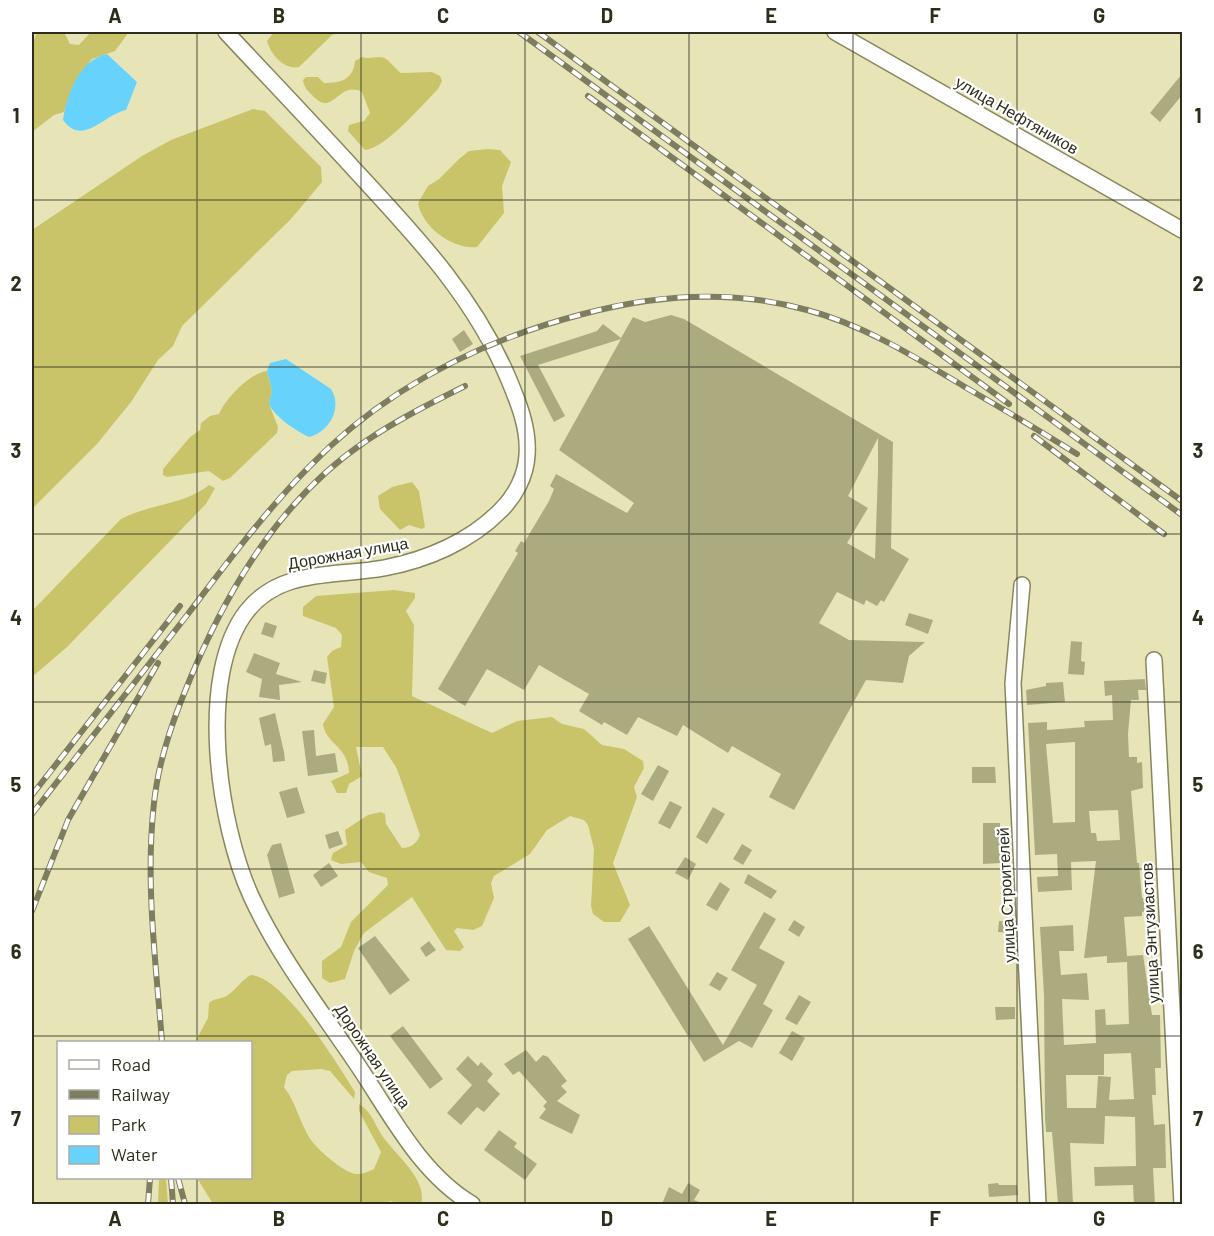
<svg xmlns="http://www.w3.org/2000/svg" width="1214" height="1236" font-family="Barlow,sans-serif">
<rect width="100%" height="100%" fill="#e7e5b8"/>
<path fill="#c9c46a" d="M37,32H64L70,44L79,45L91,32H129L115,51L92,59L73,85L64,112L54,115L32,132V46Z
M274,32H340L332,35L299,67C284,70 271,55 267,41Z
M362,57C370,60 379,55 386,59C391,62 395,69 401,73L432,72L440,76L442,81L438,89C422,105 386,148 365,150L348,131L349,125L364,121L370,113L362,92C338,80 334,118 313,96C308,91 304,88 303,80L306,77H318L324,83C341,83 353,80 355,61Z
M253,109L265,111L321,167L322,182L291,219L182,326L173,346L158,360L131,402L97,444L32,509V230L142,156L171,140Z
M488,149L500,150L511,162L502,186L504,213L477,247C453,250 422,227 418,203L428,186L439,179L459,159L469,151Z
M267,371L272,390L269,404L278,427L277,433L230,478L223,481L209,471L167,477L163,475V469L190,437L200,430L201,423L210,416L219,414C226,398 250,373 267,371Z
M412,482L419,491L425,527L422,529L409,525L400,530L380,509L378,496L392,487Z
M209,485L215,488L206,504L67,647L32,677V611L121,519C149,504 184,505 209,485Z
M394,590L415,593V598L406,611L414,625L412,696L492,733L517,721L552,717L562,724L584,729L602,745L624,749L643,761L644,768L634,787L637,797L613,863L630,905L620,922H604L593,914L591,906L594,849L588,825L584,820L570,816L547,830L530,854L494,876L491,883L494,898L482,926L473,930L457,928L454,931L464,947L460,951L446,950L412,897L364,933L354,951L345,979L330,983L322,978V961L341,947L351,922L388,885L387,878L369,872L361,862L341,864L331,860L333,853L347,845L345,830L368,815L381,812L385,814L386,824L402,848C411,848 417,843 420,835L397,769L383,747H356L362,776L349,784L346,793H337L331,781L349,773C348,745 326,745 323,724L334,707L327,657L332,651L341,647L342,635L336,628L303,616V607L316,596Z
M251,975C285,978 337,1063 355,1092L354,1099L330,1071L321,1069L292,1071L287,1075L284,1087C296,1103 299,1120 309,1137C315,1148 344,1173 356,1174C362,1174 368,1172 374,1169L381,1152L359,1111V1104C372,1112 375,1125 383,1137C396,1155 428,1180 421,1204H398L391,1201L382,1204H213L197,1178H250V1042H195L208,1018L209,1003C215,997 221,1000 228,995C237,989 241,980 251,975Z
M159,1178H166L168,1204H158Z"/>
<path fill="#67d3fc" d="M107,54L137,82L126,110C103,115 83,147 63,120C67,94 79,60 107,54Z
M286,359L331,389C343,408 329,432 309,437C296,431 275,417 269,404L272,390L267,371L270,363Z"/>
<path fill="#acab80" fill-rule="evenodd" d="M1182,74V95L1160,122L1150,113Z
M671,315L684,319L893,442L891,548L909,559L884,602L881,600L877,606L866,600L864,605L837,592L819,623L849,640L925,642L909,656L903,683L866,680L794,810L769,797L781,774L732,746L728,753L683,725L677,736L638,717L627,735L604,722L602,725L579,711L589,694L539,665L524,690L487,669L465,706L438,689L518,553L515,551L521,541L524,543L549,501L554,489L550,486L556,474L627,513L634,503L559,450L621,339L538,365L565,416L554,422L520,356L597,331L603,324L621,338L633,317L645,322ZM878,438V471L875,559L847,543L868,508L848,496Z
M464,330L473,344L460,352L452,339Z
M909,613L933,620L928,634L905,625Z
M265,622L277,626L273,638L261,634Z
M1071,641L1082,642L1081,661L1085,662L1084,675L1068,674Z
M254,653L280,663L276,674L302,682L279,685L280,700L259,697L262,679L246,672Z
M314,670L327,673L325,684L311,681Z
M1145,679L1146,690H1138L1139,700H1131L1128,734L1129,757H1137V763L1142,762L1143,788L1131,791L1137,863H1139L1142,898H1146V911L1142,912V916L1124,917L1127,956L1143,955L1152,1015H1160L1161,1068H1155L1156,1095H1152L1154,1125L1165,1124L1166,1168H1153L1155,1204H1134L1133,1185L1095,1186L1094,1167L1136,1166L1135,1117L1105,1116L1104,1144L1070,1143L1073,1204H1058L1052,1132H1046L1045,1117L1044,995L1040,927L1073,925L1074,951H1059L1061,975L1087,973L1089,1000L1062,999L1064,1045L1096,1043L1095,1010L1105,1009L1106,1025L1129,1024L1127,962L1107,963V956L1084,958L1096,861L1071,862L1072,890L1038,892L1037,877L1058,876L1057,854L1035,855L1028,723L1047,722V730L1085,727L1084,721L1113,720L1112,695L1105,696L1104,681ZM1075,742V822L1053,823L1046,744ZM1118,810L1120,840L1097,841L1096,833H1091L1089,811ZM1131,1053L1134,1099L1109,1100L1111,1077L1098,1076L1096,1108H1067L1066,1075H1104V1054Z
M1063,682L1065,702L1027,705L1026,690L1046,686V683Z
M275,713L284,752L285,761L273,762L271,744L265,746L259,718Z
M314,730L316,756L335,753L338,772L308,776L302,731Z
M658,765L669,771L653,801L641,794Z
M972,767H995L996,783H972Z
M297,787L305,813L287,818L279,792Z
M670,801L682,807L670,829L658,823Z
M713,807L725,814L707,844L696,837Z
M983,823H1000L1001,863L983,864Z
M338,831L343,844L329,849L325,835Z
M281,843L295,893L279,898L267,855L272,845Z
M742,844L752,850L743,865L733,859Z
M685,857L696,864L688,880L675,873Z
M329,863L338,876L321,887L313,875Z
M748,874L777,891L771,899L744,883Z
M720,882L730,889L717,911L706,905Z
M764,912L776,919L759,948L785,962L763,1004L773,1010L752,1048L739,1041L704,1062L628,939L649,926L723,1045L757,985L731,970Z
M794,920L805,927L799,937L788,930Z
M999,921L1011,922V933L998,932Z
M375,936L410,980L390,995L358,948Z
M429,941L436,950L426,957L420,948Z
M717,972L728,978L720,991L709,985Z
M799,995L811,1002L797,1025L785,1019Z
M995,1007H1015V1019L996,1020Z
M403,1026L443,1079L430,1089L390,1036Z
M792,1031L805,1038L792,1061L779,1053Z
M526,1050L536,1062L543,1055L548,1057L567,1081L561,1086L567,1092L557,1101L580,1115L572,1134L539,1118L546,1109L543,1106L547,1102L519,1071L513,1075L504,1064Z
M468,1056L478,1066L481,1062L493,1074L487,1081L500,1094L484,1112L477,1107L461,1125L447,1113L472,1085L456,1069Z
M499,1130L517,1143L514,1147L537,1164L525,1180L484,1150Z
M688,1183L700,1190L694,1200L705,1204H662L669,1187L682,1194Z
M998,1183L999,1185H1017L1018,1195L989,1197L988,1184Z"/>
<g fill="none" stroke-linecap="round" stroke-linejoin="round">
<defs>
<path id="minor" d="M226,32C268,77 311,122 353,168C414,234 474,296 509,380C519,404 529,429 527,455C526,476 515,496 501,510C470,542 426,560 384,568C335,577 281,568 247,611C196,676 219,826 251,896C279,957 322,1012 359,1067C391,1115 421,1174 472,1204
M835,32L1182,230
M1022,585L1013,683L1038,1204
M1154,660L1182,1204"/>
</defs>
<use href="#minor" stroke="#89875d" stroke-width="18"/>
<use href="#minor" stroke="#fff" stroke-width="15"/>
<defs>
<path id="rail" d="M519,32L1182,515
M538,32L1182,501
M588,96L1009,404
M1034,436L1164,534
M32,795L180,606
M32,814C84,747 136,681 188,614C226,564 264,513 308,468C383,390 479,341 583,314C658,294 732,289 807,310C864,325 915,357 965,387C1003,409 1040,431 1077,454
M32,911L68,820L158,663
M162,1042C156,963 145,882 154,803C159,755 177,709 196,665C234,578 286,495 366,441C397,420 431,403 465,386
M171,1178L173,1204
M178,1178L185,1204
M148,1204L150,1178"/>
</defs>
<use href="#rail" stroke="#7e7d5f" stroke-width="6"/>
<use href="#rail" stroke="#fff" stroke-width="4" stroke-dasharray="11" stroke-linecap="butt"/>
</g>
<path fill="none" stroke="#2d2d1b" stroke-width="1.5" stroke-opacity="0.55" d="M197,32V1042M361,32V1204M525,32V1204M689,32V1204M853,32V1204M1017,32V1204M32,200H1182M32,367H1182M32,534H1182M32,702H1182M32,869H1182M32,1036H1182M197,1178V1204"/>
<g text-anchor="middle" stroke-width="4.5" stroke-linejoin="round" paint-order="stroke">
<g font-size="16" fill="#2d2d1b" stroke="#fff">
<text transform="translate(1017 115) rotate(30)" y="6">улица Нефтяников</text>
<text transform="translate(348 553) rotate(-10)" y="6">Дорожная улица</text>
<text transform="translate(1006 895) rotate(-93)" y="6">улица Строителей</text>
<text transform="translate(1150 933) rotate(-93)" y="6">улица Энтузиастов</text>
<text transform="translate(373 1056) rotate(56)" y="6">Дорожная улица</text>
</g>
</g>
<rect width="1214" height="1236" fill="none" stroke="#ffffff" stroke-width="66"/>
<rect x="57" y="1041" width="195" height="138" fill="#ffffff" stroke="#ababa4" stroke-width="1.5"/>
<rect x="69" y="1060" width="30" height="9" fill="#ffffff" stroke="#ababa4" stroke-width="1.5"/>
<text x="111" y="1071" font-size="18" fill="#2d2d1b">Road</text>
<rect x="69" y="1090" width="30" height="9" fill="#7e7d5f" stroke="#ababa4" stroke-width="1.5"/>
<text x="111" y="1101" font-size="18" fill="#2d2d1b">Railway</text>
<rect x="69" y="1116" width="30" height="18" fill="#c9c46a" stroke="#ababa4" stroke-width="1.5"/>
<text x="111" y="1131" font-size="18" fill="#2d2d1b">Park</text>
<rect x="69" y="1146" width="30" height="18" fill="#67d3fc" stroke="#ababa4" stroke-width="1.5"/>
<text x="111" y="1161" font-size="18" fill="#2d2d1b">Water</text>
<rect x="33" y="33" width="1148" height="1170" fill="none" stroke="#2d2d1b" stroke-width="2"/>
<g font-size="20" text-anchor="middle" font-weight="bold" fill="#2d2d1b">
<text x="115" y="23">A</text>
<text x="279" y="23">B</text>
<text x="443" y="23">C</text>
<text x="607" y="23">D</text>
<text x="771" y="23">E</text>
<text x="935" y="23">F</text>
<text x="1099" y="23">G</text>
<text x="16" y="123">1</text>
<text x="1198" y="123">1</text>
<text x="16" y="291">2</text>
<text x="1198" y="291">2</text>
<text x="16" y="458">3</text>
<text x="1198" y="458">3</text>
<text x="16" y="625">4</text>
<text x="1198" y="625">4</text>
<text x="16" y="792">5</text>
<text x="1198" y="792">5</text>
<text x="16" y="959">6</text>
<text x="1198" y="959">6</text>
<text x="16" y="1126">7</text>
<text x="1198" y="1126">7</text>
<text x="115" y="1226">A</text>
<text x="279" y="1226">B</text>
<text x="443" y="1226">C</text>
<text x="607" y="1226">D</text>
<text x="771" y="1226">E</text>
<text x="935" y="1226">F</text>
<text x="1099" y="1226">G</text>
</g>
</svg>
